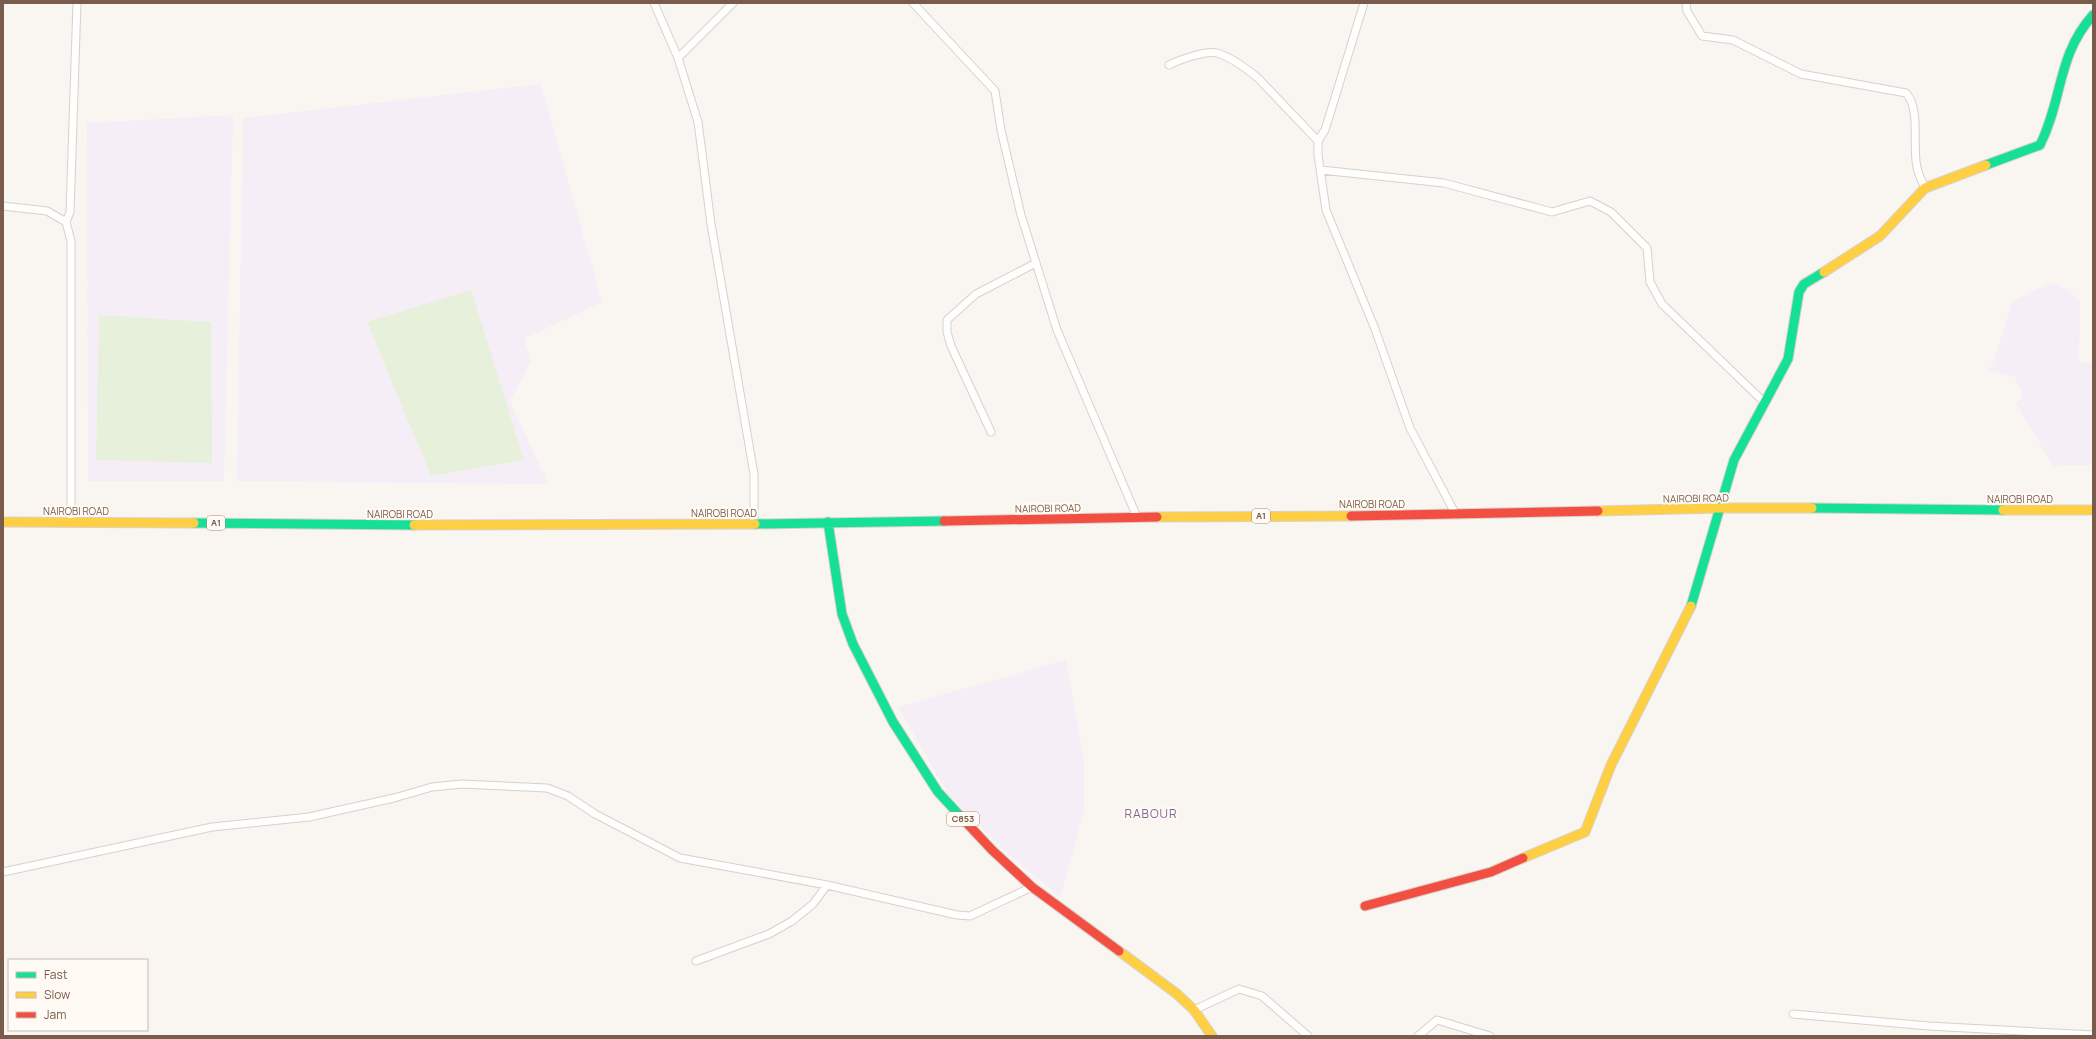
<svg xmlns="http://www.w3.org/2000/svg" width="2096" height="1039" font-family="Manrope,sans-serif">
<rect width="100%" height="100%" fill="#f9f5f0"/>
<path fill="#f6eef6" d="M541,84L602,302L524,339L531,361L510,401L548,484L237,481L243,118Z
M233,115L224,481H88L87,123Z
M2049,283L2058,284L2080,299L2079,363L2093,362V465L2053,466L2016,403L2023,396L2015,377L1988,370L1993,363L2013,301Z
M1066,660L1084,761V812L1060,897L1014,859L949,795L898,707Z"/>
<path fill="#e7f0db" d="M471,290L524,460L431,476L367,322Z
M99,315L211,322L212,463L96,460Z"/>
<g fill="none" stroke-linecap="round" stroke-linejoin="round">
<defs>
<path id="street" d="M654,3L678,58L698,122L711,224L754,474V524
M913,3L995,91L1001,130L1021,215L1057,330L1137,517
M1364,3L1325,130L1318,141V155L1326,210L1375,329L1410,428L1456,515
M1686,3L1687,11L1702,36L1733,40L1801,74L1906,93C1921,109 1912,147 1917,167C1918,174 1922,181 1925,188
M678,58L733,3
M1169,65C1179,60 1206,50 1217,53C1231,57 1247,69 1258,78L1318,141
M1321,170L1444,183L1552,212L1590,201L1611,212L1647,248L1650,282L1662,304L1765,403
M3,206L47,211L66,222L71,241V521
M66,222L70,212L77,3
M991,432L951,346L947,332V320L976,294L1036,263
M3,872L212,827L309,817L394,798L432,787L462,784L547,788L568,796L595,814L680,858L827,885L957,915L970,916L1032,887
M696,961L769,934L792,921L813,904L827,885
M1194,1010L1239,989L1262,996L1308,1036
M1793,1014L1929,1026L2093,1035
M1418,1036L1437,1020L1490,1036"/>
<path id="fast" d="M1986,165L2040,145C2063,99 2057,55 2093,15
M1812,508L2003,510
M828,522L842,614L853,644L893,722L938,792L963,819
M194,523L414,525
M755,524L944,521
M1691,606L1734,460L1788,359L1799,292L1804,284L1824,272"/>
<path id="slow" d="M1824,272L1880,236L1925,188L1986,165
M2003,510H2093
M1598,511L1720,508H1812
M1157,517L1351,516
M3,522L194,523
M414,525L755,524
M1523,858L1585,832L1611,765L1691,606
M1119,951L1177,994L1194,1010L1212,1036"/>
<path id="jam" d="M1351,516L1598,511
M944,521L1157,517
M963,819L992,850L1032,887L1119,951
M1365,906L1491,872L1523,858"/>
</defs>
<use href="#street" stroke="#d7d1cb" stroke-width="9"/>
<use href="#fast" stroke="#d9d2cb" stroke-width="11"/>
<use href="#slow" stroke="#d9d2cb" stroke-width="11"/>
<use href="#jam" stroke="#d9d2cb" stroke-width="11"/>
<use href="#street" stroke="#fefefd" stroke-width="7"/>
<use href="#fast" stroke="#16e098" stroke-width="9"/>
<use href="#slow" stroke="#ffcf43" stroke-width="9"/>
<use href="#jam" stroke="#f24e42" stroke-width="9"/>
</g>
<g text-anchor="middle" stroke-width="4" stroke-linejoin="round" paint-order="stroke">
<g fill="#fffaf3" stroke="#a28b7f" stroke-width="1">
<rect x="1252" y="509" width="18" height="14" rx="3"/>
<rect x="207" y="516" width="18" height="14" rx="3"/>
<rect x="947" y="812" width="32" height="14" rx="3"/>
</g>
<g font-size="9" font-weight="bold" fill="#7a5c4d">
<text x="1261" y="519">A1</text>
<text x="216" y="526">A1</text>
<text x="963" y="822">C853</text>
</g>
<g font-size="10" fill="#7a5c4d" stroke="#fffaf3">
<text transform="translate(1696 498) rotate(-1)" y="4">NAIROBI ROAD</text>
<text x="2020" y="503">NAIROBI ROAD</text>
<text x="1372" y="508">NAIROBI ROAD</text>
<text transform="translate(1048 508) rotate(-1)" y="4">NAIROBI ROAD</text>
<text x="76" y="515">NAIROBI ROAD</text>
<text x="724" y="517">NAIROBI ROAD</text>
<text x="400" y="518">NAIROBI ROAD</text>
</g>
<g font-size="12" letter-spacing="1" fill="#846695" stroke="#fffaf3">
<text x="1151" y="818">RABOUR</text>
</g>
</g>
<rect width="2096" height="1039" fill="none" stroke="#7a5c4d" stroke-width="8"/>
<rect x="8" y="959" width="140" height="72" fill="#fffaf3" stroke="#cabbb1"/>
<rect x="16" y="972" width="20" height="6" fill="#16e098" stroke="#cabbb1"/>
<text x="44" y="979" font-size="12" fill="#7a5c4d">Fast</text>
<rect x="16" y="992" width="20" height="6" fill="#ffcf43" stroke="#cabbb1"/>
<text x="44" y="999" font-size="12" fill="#7a5c4d">Slow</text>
<rect x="16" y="1012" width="20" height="6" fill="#f24e42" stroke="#cabbb1"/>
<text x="44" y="1019" font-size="12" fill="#7a5c4d">Jam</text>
</svg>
